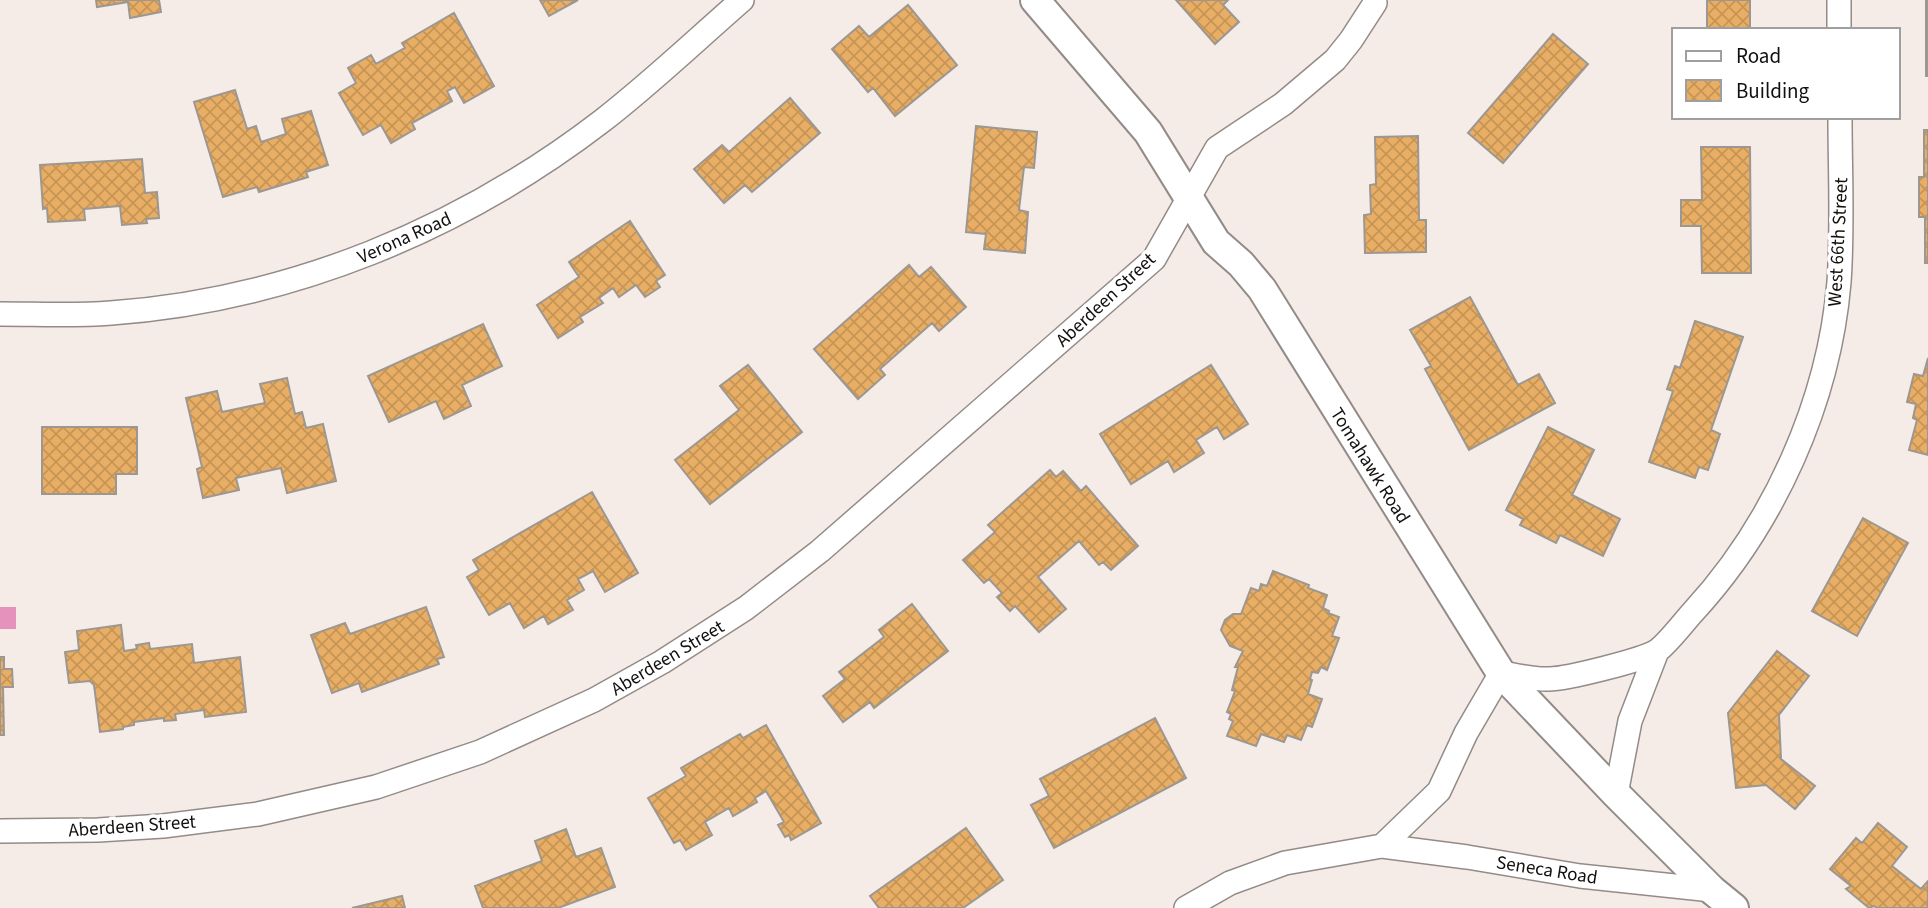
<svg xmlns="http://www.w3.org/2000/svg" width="1928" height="908" font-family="'Source Sans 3',sans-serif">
<defs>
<pattern id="building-cross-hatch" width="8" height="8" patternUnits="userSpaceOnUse" patternTransform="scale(1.75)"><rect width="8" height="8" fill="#e8ae65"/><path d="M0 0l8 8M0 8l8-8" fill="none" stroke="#c69556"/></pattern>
</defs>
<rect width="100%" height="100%" fill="#f5ece8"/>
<path fill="#e592bd" d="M0,607H16V629H0Z"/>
<path fill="url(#building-cross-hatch)" stroke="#9c9791" stroke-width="2" d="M96,0H159L161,12L130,18L128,2L97,7Z
M540,0H578L549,16Z
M1176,0H1228L1223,5L1239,22L1215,44Z
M1707,0H1750V30H1707Z
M1926,0H1928V76H1926Z
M908,5L957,65L895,116L873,88L868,92L832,49L859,26L869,37Z
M454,13L494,86L464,103L455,87L447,91L452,101L412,123L415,129L391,143L381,125L363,135L339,93L356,83L348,68L371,55L376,64L405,48L402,43Z
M1553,34L1588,64L1503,163L1468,133Z
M235,90L247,129L256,126L261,142L286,134L282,119L311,111L328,165L306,172L308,177L259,192L257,187L223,197L194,102Z
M790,98L820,133L752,192L745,185L724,203L694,169L722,145L729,152Z
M976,126L1037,132L1034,168L1024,167L1019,210L1028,212L1025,253L984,249L986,234L966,232Z
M1924,130H1928V263H1925V217H1919V177H1924Z
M1418,136L1419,220H1426V252L1365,253L1364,215L1371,214L1370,185L1376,184L1375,137Z
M1701,147H1750L1751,273H1702L1701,226H1681V200H1702Z
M142,159L145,193L157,192L159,218L146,219L147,223L122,225L120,206L84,209L85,220L48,222L47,208L43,209L40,165Z
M630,221L665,275L656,281L660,287L645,297L636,285L619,297L613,288L599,298L603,303L580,317L583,322L558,338L537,305L579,277L569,262Z
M909,265L919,277L931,267L966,307L939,331L932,323L880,369L885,375L858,399L814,349Z
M1470,297L1518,385L1539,374L1555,403L1469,450L1425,369L1431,366L1410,330Z
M1695,321L1743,337L1711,430L1720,434L1708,470L1699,467L1695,478L1649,462L1673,391L1667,389L1675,366L1680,368Z
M483,324L502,366L462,385L471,406L444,419L436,401L389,422L368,376Z
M1928,358V455L1909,450L1917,420L1913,418L1916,404L1907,402L1914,374L1923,376Z
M748,365L802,432L710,504L675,460L739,410L720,386Z
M1211,365L1248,424L1224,439L1217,427L1196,440L1204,453L1174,472L1168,461L1131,484L1100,434Z
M287,378L295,414L302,412L306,428L323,424L336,481L287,493L281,468L236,478L239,490L203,498L197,469L202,467L186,398L217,391L222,412L265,403L260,384Z
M42,427H137V474H116V494H42Z
M1548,427L1594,450L1572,495L1620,519L1603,556L1560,535L1556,543L1520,525L1523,519L1506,510Z
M1050,470L1056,477L1063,471L1081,491L1086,486L1138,546L1111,570L1103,562L1099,565L1079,541L1038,577L1066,609L1039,632L1015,606L1010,611L997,597L1002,593L989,579L984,583L963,560L995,532L988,525Z
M592,492L638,573L605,592L593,571L578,579L584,590L567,600L573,610L548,624L544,616L524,628L510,603L489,615L467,577L479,570L473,560Z
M1863,518L1908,543L1857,636L1812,611Z
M1273,571L1309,585L1308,588L1327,595L1323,608L1329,611L1328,613L1339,617L1332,636L1339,638L1327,670L1321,667L1318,673L1312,672L1310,679L1312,680L1308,694L1322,699L1312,727L1307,725L1301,740L1287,735L1284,742L1261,734L1256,746L1227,736L1233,721L1229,719L1231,714L1227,712L1235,691L1232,690L1238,667H1235L1243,651L1230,646L1221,630L1225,620L1233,614H1241L1251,588L1259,591L1261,584L1267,586Z
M912,604L948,651L874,708L870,702L843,722L823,696L845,679L839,672L884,637L879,630Z
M426,607L444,657L437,659L439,664L362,692L359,683L332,693L311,635L345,623L350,634Z
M121,625L124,651L137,649L136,645L149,643L150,649L192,644L194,663L240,657L246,712L205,717L204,710L175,714L176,720L164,721V718L134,722V725L123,727V729L100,732L94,685L90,681L69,683L65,652L79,650L77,631Z
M1777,651L1809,676L1779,715L1781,759L1815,786L1795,809L1766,785L1736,788L1728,713Z
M0,657H4V669H12L13,687H3L4,735H0Z
M1155,718L1186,778L1054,848L1031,805L1049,796L1040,779Z
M766,725L821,823L791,840L789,835L785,837L778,825L784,822L766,791L755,798L757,802L733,816L729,808L705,822L712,835L686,850L680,840L674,843L648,798L686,776L681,768L740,734L743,738Z
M1878,823L1907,847L1892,866L1921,889L1928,881V908H1877L1874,906L1869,908L1846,889L1851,886L1830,869L1856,838L1862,843Z
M966,828L1003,880L963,908H879L870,896Z
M566,829L576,857L601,848L615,887L558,908H483L475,886L542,861L535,841Z
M402,896L405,908H352Z"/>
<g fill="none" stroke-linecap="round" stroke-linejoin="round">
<defs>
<path id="minor" d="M1839,0V30
M0,314C37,314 74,316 111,313C290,300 460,230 602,121C650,84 696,40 742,0
M1616,794L1630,721L1657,651
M0,831L98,830L163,826L258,814L376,787L480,752L594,700L662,662L746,608L820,551L1154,259L1217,148L1283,104L1335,60L1351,40L1375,3
M1382,846L1467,857L1580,876L1712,890
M1186,908L1230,883L1285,863L1382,846L1439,791L1466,733L1501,673C1516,675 1533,680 1549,679C1566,679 1643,660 1657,651C1668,643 1683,623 1693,612C1774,524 1829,402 1839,282C1843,228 1840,172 1840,117"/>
<path id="tertiary" d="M1035,0L1148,132L1216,242L1241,264L1262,289L1501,673L1616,794L1712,890L1734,908"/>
</defs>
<use href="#minor" stroke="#938b88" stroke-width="26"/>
<use href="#tertiary" stroke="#938b88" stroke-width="32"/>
<use href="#minor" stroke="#fff" stroke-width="23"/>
<use href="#tertiary" stroke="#fff" stroke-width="28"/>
</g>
<g text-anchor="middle" stroke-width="7" stroke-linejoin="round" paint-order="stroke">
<g font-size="19" fill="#12100e" stroke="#fff">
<text transform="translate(404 237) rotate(-24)" y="7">Verona Road</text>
<text transform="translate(1837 242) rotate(-87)" y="7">West 66th Street</text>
<text transform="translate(1105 299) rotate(-43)" y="7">Aberdeen Street</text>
<text transform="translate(1371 465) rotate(58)" y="7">Tomahawk Road</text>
<text transform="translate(667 657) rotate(-31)" y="7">Aberdeen Street</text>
<text transform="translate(132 825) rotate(-4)" y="7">Aberdeen Street</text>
<text transform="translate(1547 869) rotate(9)" y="7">Seneca Road</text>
</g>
</g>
<rect x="1672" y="28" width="228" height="91" fill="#ffffff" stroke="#a09f9f" stroke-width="2"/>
<rect x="1686" y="51" width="35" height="10" fill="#ffffff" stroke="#a09f9f" stroke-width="2"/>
<text x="1736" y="63" font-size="21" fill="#12100e">Road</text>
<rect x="1686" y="80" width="35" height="21" fill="url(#building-cross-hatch)" stroke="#a09f9f" stroke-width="2"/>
<text x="1736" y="98" font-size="21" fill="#12100e">Building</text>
</svg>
